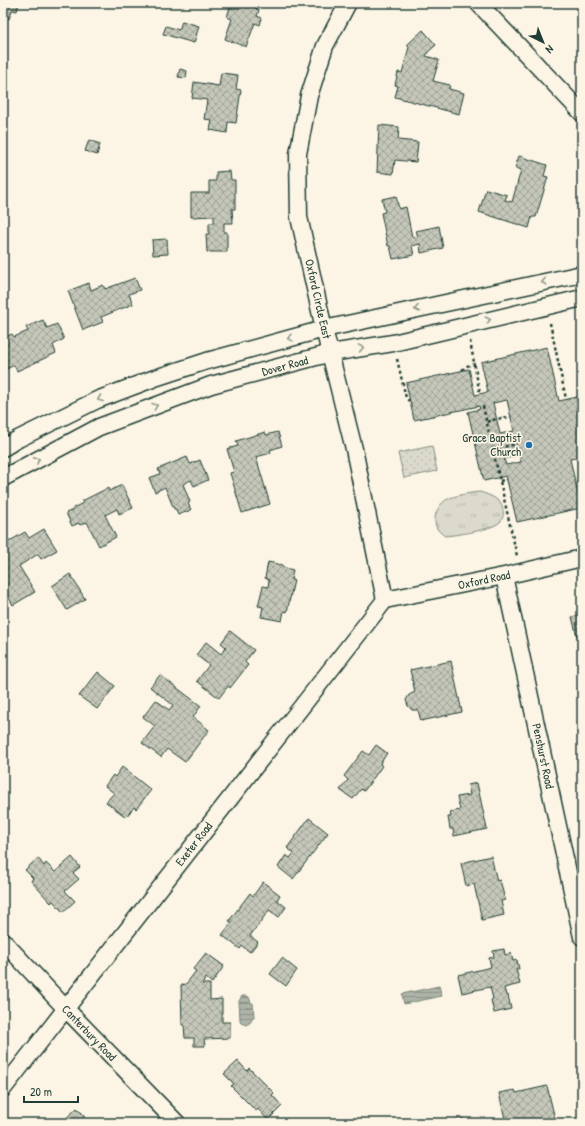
<svg xmlns="http://www.w3.org/2000/svg" width="585" height="1126" font-family="'Patrick Hand',sans-serif">
<defs>
<pattern id="grass-tufts" width="24" height="20" patternUnits="userSpaceOnUse"><rect width="24" height="20" fill="#dcdacc"/><path d="M3 7l-1-3M5 7V3M7 7l1-3M15 17l-1-3M17 17v-4M19 17l1-3" fill="none" stroke="#bcbcb0"/></pattern>
<pattern id="garden-dots" width="8" height="8" patternUnits="userSpaceOnUse"><rect width="8" height="8" fill="#dcdacc"/><path d="M2 2h.1M6 6h.1" fill="none" stroke="#bcbcb0" stroke-width="1.8" stroke-linecap="round"/></pattern>
<pattern id="water-rules" width="6" height="5" patternUnits="userSpaceOnUse"><rect width="6" height="5" fill="#aeb3a7"/><path d="M0 2.5h6" fill="none" stroke="#8d9389"/></pattern>
<pattern id="building-cross-hatch" width="8" height="8" patternUnits="userSpaceOnUse"><rect width="8" height="8" fill="#c5c7b9"/><path d="M0 0l8 8M0 8l8-8" fill="none" stroke="#9fa397"/></pattern>
</defs>
<rect width="100%" height="100%" fill="#fcf5e5"/>
<filter id="ink" filterUnits="userSpaceOnUse"><feTurbulence type="fractalNoise" baseFrequency=".025" numOctaves="2"/><feDisplacementMap in="SourceGraphic" scale="8" xChannelSelector="R" yChannelSelector="G"/><feConvolveMatrix kernelMatrix="1 2 1 2 8 2 1 2 1" color-interpolation-filters="sRGB"/></filter>
<g filter="url(#ink)">
<path fill="url(#grass-tufts)" stroke="#7e8c80" d="M480,492C489,495 502,499 503,510C504,514 503,519 500,522C492,530 457,535 445,536C443,535 440,532 438,530C431,520 437,506 446,500C455,495 470,493 480,492Z"/>
<path fill="url(#garden-dots)" stroke="#7e8c80" d="M432,446L437,471L404,478L398,453Z"/>
<path fill="url(#water-rules)" stroke="#758479" d="M439,986L442,996L404,1004L402,994Z
M242,996H245L249,997L251,1003H253L254,1017H252C252,1022 250,1023 246,1025L241,1023L240,1020L239,1001Z"/>
<path fill="url(#building-cross-hatch)" stroke="#1f3d34" fill-rule="evenodd" d="M3,3H19L17,11L12,10L9,19L5,17L3,22Z
M237,3H258L256,9L259,10L257,16L262,18L260,25L255,23L246,47L225,39L232,19L227,17L231,4L236,6Z
M182,21L199,26L194,43L163,34L166,26L179,30Z
M423,30L436,45L428,52L426,56L439,60L433,81L450,85L449,89L464,93L459,114L395,97L398,86L395,85L398,72L402,73L409,47L407,45Z
M180,69L187,71L186,78L178,77Z
M221,73L238,75L236,89L241,90L236,123L228,122L227,133L210,130L212,120L204,119L207,100L192,98L194,82L219,86Z
M379,125L399,127L398,140L418,142L416,162L395,160L393,174L377,172Z
M89,140L100,144L97,155L85,151Z
M519,156L547,165L544,176L548,177L536,217H532L529,228L479,212L486,189L507,195L505,200L512,202L521,170L515,168Z
M230,171L231,180H235V209H232L233,223H224V232H227V252H207L206,234H209V223H214V216L191,217V193H209V181H216V172Z
M396,196L399,209L406,207L412,237L418,236L416,231L439,226L443,248L421,253L420,244L412,246L414,255L393,259L390,246H388L381,213L385,212L382,199Z
M167,239L168,254L153,255L152,240Z
M135,278L140,290L129,294L133,304L101,317L103,322L83,330L68,291L89,283L91,290L103,285L105,289Z
M43,320L47,328L57,324L64,339L53,345L56,353L17,371L14,365L3,371V338L12,334L14,337L28,331L26,327Z
M547,347L559,401L582,396V457L570,459L581,508L517,522L506,476L484,481L468,412L480,409L479,406L414,420L406,383L469,369L475,395L488,392L481,362ZM507,400L514,431L500,434L493,403ZM519,455L521,462L506,465L504,459Z
M265,432L266,435L278,432L282,446L270,450L271,453L256,457L270,504L242,513L230,473L234,472L227,449L238,446L236,441Z
M187,457L190,464L200,460L208,480L194,486L191,480L183,484L190,502L188,503L191,510L178,515L176,509H174L165,487L155,492L149,478L160,474L158,469Z
M122,485L133,508L119,514L117,509L105,515L116,537L99,546L87,522L80,525L79,523L72,526L66,513L73,510V508L83,503L82,501L108,488L109,491Z
M44,529L57,550L41,559L38,554L19,566L35,592L13,605L3,587V545L25,532L29,538Z
M268,562L282,565V567L293,570L291,580H294L287,612L284,611L282,621L261,617L263,607L258,606L263,586L268,587L269,580L265,578Z
M70,574L85,599L67,610L52,586Z
M582,614V639L578,640L572,617Z
M230,631L254,650L245,662L248,665L230,688L228,686L219,698L197,681L209,665L196,655L206,642L221,654L226,647L221,643Z
M451,661L462,712L421,721L418,710H412L408,706L406,700L409,695L415,692L410,670Z
M98,672L115,686L97,709L79,696Z
M160,675L201,706L193,717L209,730L185,762L167,749L161,757L142,743L155,726L143,717L156,700L169,710L173,705L150,687Z
M376,745L387,753L380,764L382,766L364,791L361,789L353,799L340,790L348,780L344,776L363,751L369,755Z
M122,767L151,790L136,809L134,807L126,817L106,802L114,793L105,786L113,775L115,777Z
M477,783L487,829L454,836L453,829H450L448,817H451L450,812L460,810L457,797L470,795L468,785Z
M309,818L328,833L293,879L278,867L286,855L290,858L294,853L287,848Z
M491,856L497,881L500,880L505,900L501,901L504,915L482,920L474,884L466,886L461,863Z
M72,857L80,867L73,873L79,879L65,891L75,901L63,912L53,901L51,903L31,881L33,878L25,870L38,858L44,866L46,863L55,872Z
M263,882L280,895L277,900L286,907L279,917L269,910L250,936L258,942L250,952L242,946L240,949L222,935L232,922L229,921L250,893L253,896Z
M504,949L505,955L511,953L513,961L517,960L519,969H516L520,984L504,988L506,995H508L511,1009L494,1013L491,1000L493,999L490,987L462,993L458,975L491,967L489,958L494,957L493,951Z
M206,953L224,966L212,983L206,978L202,984H210V1000L222,999V1022H230V1038L204,1039L205,1046H194V1038H185L184,1025H182L181,985L186,984L196,971L193,969Z
M282,958L297,970L286,986L270,974Z
M238,1061L247,1071L249,1068L274,1093L272,1095L282,1106L268,1120L258,1109L256,1111L231,1086L234,1084L224,1074Z
M547,1086L556,1123H506L499,1093L515,1090L516,1093Z
M77,1108L85,1116L81,1120L84,1123H61Z
M462,1118L464,1123H443Z"/>
<g fill="none" stroke-linecap="round" stroke-linejoin="round">
<defs>
<path id="minor" d="M348,3L325,46L309,96L298,154L299,217L324,329L354,449L385,600
M478,3L582,113
M3,448L18,439L97,400L155,378L207,361L324,329L582,274
M3,478L99,427L211,385L331,353L393,343L582,298
M504,576L582,937
M385,600L504,576L582,558
M3,941L66,1009L177,1123
M3,1089L385,600"/>
</defs>
<use href="#minor" stroke="#1f3d34" stroke-width="19"/>
<path stroke="#1f3d34" stroke-width="2.5" stroke-dasharray="3 3" stroke-linecap="butt" d="M550,323L566,399
M470,341L480,394
M397,359L406,398L409,401
M462,370L467,366L475,364
M483,406L517,556
M487,422L496,419L511,417
M493,449L517,444
M578,457L582,474
M500,481L507,479"/>
<use href="#minor" stroke="#fcf5e5" stroke-width="16"/>
</g>
<defs><path id="oneway-chevron" d="M-2-3.5L2.5 0L-2 3.5" fill="none" stroke-width="1.6" stroke-linecap="round" stroke-linejoin="round"/></defs>
<g stroke="#8e998c">
<use href="#oneway-chevron" transform="translate(544 282) rotate(168)"/>
<use href="#oneway-chevron" transform="translate(417 309) rotate(168)"/>
<use href="#oneway-chevron" transform="translate(488 320) rotate(-13)"/>
<use href="#oneway-chevron" transform="translate(290 338) rotate(165)"/>
<use href="#oneway-chevron" transform="translate(361 348) rotate(-10)"/>
<use href="#oneway-chevron" transform="translate(100 399) rotate(158)"/>
<use href="#oneway-chevron" transform="translate(155 406) rotate(-20)"/>
<use href="#oneway-chevron" transform="translate(37 460) rotate(-28)"/>
</g>
</g>
<circle fill="#1f6fb2" stroke="#fcf5e5" stroke-width="1.5" cx="529" cy="445" r="4"/>
<g text-anchor="middle" stroke-width="3.5" stroke-linejoin="round" paint-order="stroke">
<g font-size="12" fill="#1f3d34" stroke="#fcf5e5">
<text transform="translate(318 299) rotate(77)" y="4">Oxford Circle East</text>
<text transform="translate(285 366) rotate(-15)" y="4">Dover Road</text>
<text transform="translate(484 580) rotate(-12)" y="4">Oxford Road</text>
<text transform="translate(543 756) rotate(78)" y="4">Penshurst Road</text>
<text transform="translate(194 844) rotate(-52)" y="4">Exeter Road</text>
<text transform="translate(89 1033) rotate(46)" y="4">Canterbury Road</text>
</g>
<g font-size="12" fill="#1f3d34" stroke="#fcf5e5" text-anchor="end">
<text x="521" y="442">Grace Baptist<tspan x="521" dy="14">Church</tspan></text>
</g>
</g>
<rect width="585" height="1126" fill="none" stroke="#fcf5e5" stroke-width="16"/>
<rect x="8" y="8" width="569" height="1110" fill="none" stroke="#1f3d34" stroke-width="1.5" filter="url(#ink)"/>
<g transform="translate(543 42) rotate(137)" stroke="#fcf5e5" stroke-width="3" paint-order="stroke">
<path d="M0-3L7 15L0 10L-7 15Z" fill="#1f3d34"/>
<text y="-6" font-size="11" font-weight="bold" text-anchor="middle" fill="#1f3d34">N</text>
</g>
<path d="M24 1096v6h54v-6" fill="none" stroke="#1f3d34" stroke-width="2"/>
<text x="30" y="1096" font-size="12" fill="#1f3d34" stroke="#fcf5e5" stroke-width="3" paint-order="stroke">20 m</text>
</svg>
